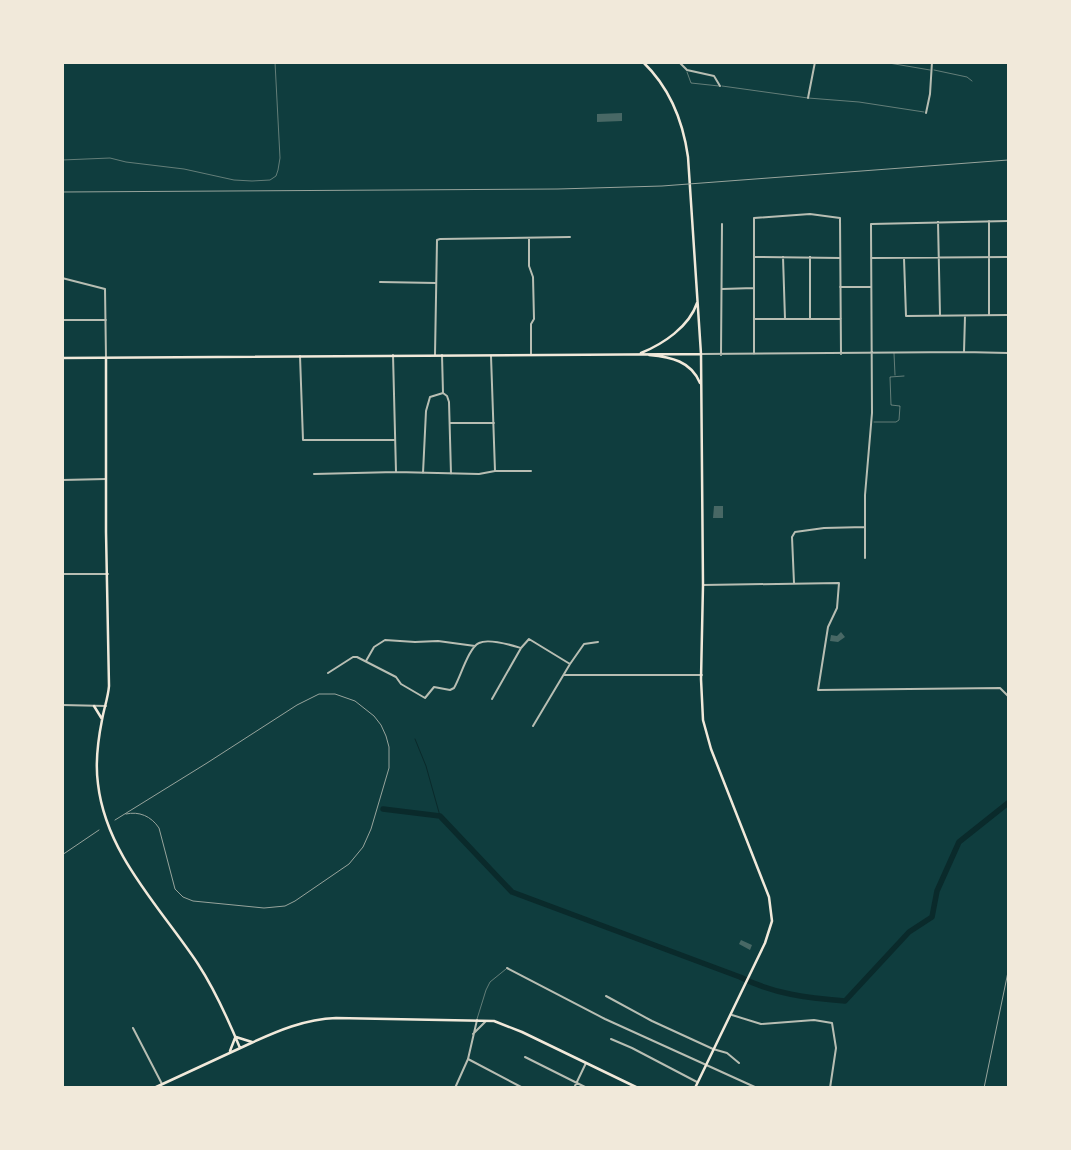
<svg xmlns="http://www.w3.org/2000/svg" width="1071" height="1150" font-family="'Source Sans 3',sans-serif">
<rect width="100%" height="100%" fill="#0f3d3e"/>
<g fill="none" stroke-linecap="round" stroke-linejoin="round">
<path stroke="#0a2a2b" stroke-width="1" d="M415,739L426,766L440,816"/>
<path stroke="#0a2a2b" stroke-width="5.5" d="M383,809L440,816L512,892L740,977C774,994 807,998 845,1001L909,932L932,917L937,891L959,842L1008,803"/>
</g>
<path fill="#486865" d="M622,113V121L597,122V114Z
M714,506H723V518H713Z
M841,632L845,637L838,642L830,641L831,635L837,636Z
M741,940L752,945L750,950L739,944Z"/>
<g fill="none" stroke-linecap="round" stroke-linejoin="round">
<path stroke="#b8beb3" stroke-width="0.5" d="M883,62L930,70
M934,70L967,77L972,81
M687,72L691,83L719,86
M722,86L808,98L859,102L924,112
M62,160L110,158L126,162L184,169L234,180L252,181L270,180L276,176L278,170L280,158L275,62
M894,353L895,375
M874,422H896L899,420L900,406L891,405L890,377L904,376
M477,1019L486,990L490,982L506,969"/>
<path stroke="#b8beb3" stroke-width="2" d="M679,62L687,70L714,76L720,86
M808,98L815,62
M926,113L930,94L932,62
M938,222L940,315
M529,238V266L533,277L534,319L531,324V354
M754,257L840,258
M783,257L785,319
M871,258L1008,257
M904,258L906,316L1008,315
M62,278L105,289L106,358
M380,282L436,283
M840,287H870
M722,289L754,288
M989,315V221
M754,319H841
M810,319V257
M62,320H106
M964,352L965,316
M701,354L964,352L1008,353
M754,354V218L810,214L840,218L841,354
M393,355L396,472
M435,355L437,240L440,239L570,237
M721,355L722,224
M300,356L303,440H395
M491,356L495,471
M443,393L447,396L449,402L451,474
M450,423H494
M423,473L426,411L430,397L443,393L442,355
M314,474L396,472L479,474L495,471H531
M62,480L106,479
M865,558V495L872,413L871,224L1008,221
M62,574H108
M794,583L792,537L795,532L824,528L865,527
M703,585L839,583L837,608L828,627L818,690L1000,688L1008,696
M366,661L374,647L385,640L415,642L438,641L475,646
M328,673L353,657H357L396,677L401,684L425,698L434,687L450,690L454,688C460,678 469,647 479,643C489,638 511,645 521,648L529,639L570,664
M564,675H702
M492,699L521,648
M533,726L570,664L584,644L598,642
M507,968L605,1019L757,1088
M606,996L652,1021L713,1049L727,1053L739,1063
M732,1015L761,1024L814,1020L832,1023L836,1048L830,1088
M133,1028L162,1084
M611,1039L632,1048L697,1082
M525,1057L587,1088
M468,1059L523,1088
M574,1088L586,1063"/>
<path stroke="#b8beb3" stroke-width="2" d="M62,705L106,706
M473,1034L486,1021
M455,1088L468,1059L477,1020"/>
<path stroke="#f1e9da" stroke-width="2.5" d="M643,62C670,88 683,121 688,157L701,354L703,585L701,679L703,720L711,749L769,897L772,921L765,943L695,1088
M641,353C663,344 689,327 697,303
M649,355C671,357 691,361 700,383
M62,358L701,354
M106,358V532L109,686C108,698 104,708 102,720C98,740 95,763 98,784C106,854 160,907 198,964C215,990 228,1019 240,1048
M94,706L102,719
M236,1037L252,1042
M230,1051L235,1038
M154,1088C186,1073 217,1059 249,1044C277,1031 305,1019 336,1018L494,1021L522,1032L638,1088"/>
<path stroke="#97a49c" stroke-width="1" d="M62,192L558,189L662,186L1008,160
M115,820L207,763L297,705L319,694H335L355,701L374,716L381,725L386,736L389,747V768L371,829L363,847L349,864L295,901L285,906L264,908L193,901L183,897L175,889L159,828C151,816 139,811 126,814
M62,855L99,830
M984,1088L1008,972"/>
</g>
<rect width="1071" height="1150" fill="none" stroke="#f1e9da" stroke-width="128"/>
</svg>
